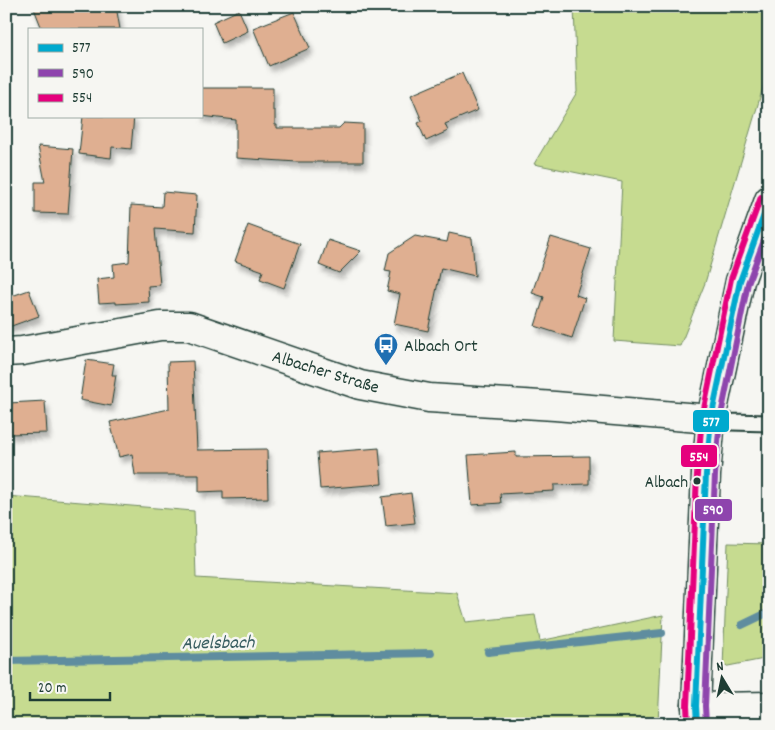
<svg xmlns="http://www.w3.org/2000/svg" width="775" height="730" font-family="Dekko,sans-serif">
<defs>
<filter id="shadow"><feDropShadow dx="3" dy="5.5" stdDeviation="2.5" flood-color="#0004"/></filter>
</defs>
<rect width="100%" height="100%" fill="#f6f6f2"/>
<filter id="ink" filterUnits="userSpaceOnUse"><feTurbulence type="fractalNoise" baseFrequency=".02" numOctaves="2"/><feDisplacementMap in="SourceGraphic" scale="10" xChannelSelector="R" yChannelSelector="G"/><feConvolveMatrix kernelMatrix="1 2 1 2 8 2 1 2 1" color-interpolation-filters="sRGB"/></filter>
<g filter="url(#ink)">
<path fill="#c6db90" stroke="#728c62" d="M574,6H769V77L764,84L705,283L680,346L614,341L622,182L534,164L577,92Z
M6,496L194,511L196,578L457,593L466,622L535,615L540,641L663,615L658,724H6Z
M728,543L769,544V658L723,667Z"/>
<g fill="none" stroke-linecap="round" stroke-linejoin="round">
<path stroke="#5e8d9f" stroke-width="8" d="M742,625L769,612
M488,652L662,633
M6,661L431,653"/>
</g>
<path fill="#dfaf91" stroke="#1f3d34" filter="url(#shadow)" d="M33,6H116L120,29H42Z
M239,10L248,31L222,43L213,22Z
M294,12L310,48L269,66L253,28Z
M462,73L478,110L445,124L448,131L426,141L418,123L422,121L411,95Z
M201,88H273V111H275V125H277V128H339L344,123L363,124V162H297L236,158V120L201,116Z
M83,116H134L131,149L112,147L111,158L79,154Z
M38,146L73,149L68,214L35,213V182H45Z
M163,192L197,195L195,232L155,229L160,285L148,286L149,302L116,304V302L99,303L97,279L114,277L113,264L129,262L131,205L162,207Z
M248,225L300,244L284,288L260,279L263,271L235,261Z
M449,233L472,238L475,276L441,268L428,331L394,324L400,294L387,291L391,272L385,271L389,253L415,236L447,242Z
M551,237L591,249L576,295L585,298L572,338L535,326L544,297L532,293Z
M328,240L361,251L339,273L319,265Z
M29,290L39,316L6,328V298Z
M86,360L114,364L112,375H116L111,406L80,400Z
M193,361L197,450L267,449L268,498L223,499V491L199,492V475H135L132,454L119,457L110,422L169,409L168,362Z
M45,401L47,433L9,434L8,403Z
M379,448L382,484L320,489L317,453Z
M516,452V457L589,456V484L554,485V491L500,494L501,503L472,505L468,455Z
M411,493L415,523L386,526L382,497Z"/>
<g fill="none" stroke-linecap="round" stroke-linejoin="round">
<defs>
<path id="lane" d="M711,419L731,422L769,423"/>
<path id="street" d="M6,352L22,351L160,326H189L360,385L429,398L555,406L711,419
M696,706L717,707L769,706"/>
<path id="secondary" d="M697,724L696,706L706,474L711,419L740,281L769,200"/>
</defs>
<use href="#lane" stroke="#1f3d34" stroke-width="19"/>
<use href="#street" stroke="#1f3d34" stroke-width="31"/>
<use href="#secondary" stroke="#1f3d34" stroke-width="31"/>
<use href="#lane" stroke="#f6f6f2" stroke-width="15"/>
<use href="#street" stroke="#f6f6f2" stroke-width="28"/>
<use href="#secondary" stroke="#f6f6f2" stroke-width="28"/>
<defs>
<path id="bus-1" d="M697,724L696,706L706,474L711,419L740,281L769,201"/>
<path id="bus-2" d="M706,724L705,706L715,475L720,420L748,283L769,227"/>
<path id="bus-3" d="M688,724L687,706L697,474L702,418L731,279L761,197"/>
</defs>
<use href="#bus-1" stroke="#f6f6f2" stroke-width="10"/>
<use href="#bus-2" stroke="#f6f6f2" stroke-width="10"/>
<use href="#bus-3" stroke="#f6f6f2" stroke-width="10"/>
<use href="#bus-1" stroke="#00a9ce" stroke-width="6"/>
<use href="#bus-2" stroke="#8e44ad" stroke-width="6"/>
<use href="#bus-3" stroke="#e5007d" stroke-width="6"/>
</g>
</g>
<defs>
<symbol id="bus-pin" viewBox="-11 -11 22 30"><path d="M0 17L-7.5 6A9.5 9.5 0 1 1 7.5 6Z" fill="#1f6fb2" stroke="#f6f6f2"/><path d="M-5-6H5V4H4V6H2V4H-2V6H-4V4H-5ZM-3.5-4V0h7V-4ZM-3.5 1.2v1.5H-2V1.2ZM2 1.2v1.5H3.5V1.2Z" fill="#fff"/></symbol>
</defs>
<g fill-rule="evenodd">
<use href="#bus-pin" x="372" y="331" width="28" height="38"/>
</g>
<circle fill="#1f3d34" stroke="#f6f6f2" stroke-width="2" cx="697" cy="481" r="4.5"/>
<g text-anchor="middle" stroke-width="5" stroke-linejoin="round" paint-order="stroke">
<g font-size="17" fill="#1f3d34" stroke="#f6f6f2" text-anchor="end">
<text x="688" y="487">Albach</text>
</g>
<g font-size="18" fill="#1f3d34" stroke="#f6f6f2" text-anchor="start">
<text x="404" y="351">Albach Ort</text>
</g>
<g font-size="18" fill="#1f3d34" stroke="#f6f6f2">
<text transform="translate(326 371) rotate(17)" y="6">Albacher Straße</text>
</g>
<g font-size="19" font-style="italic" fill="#395e61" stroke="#f6f6f2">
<text transform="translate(218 641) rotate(-1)" y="7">Auelsbach</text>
</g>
</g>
<g stroke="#f6f6f2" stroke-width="2">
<rect x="692" y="409" width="38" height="24" rx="5" fill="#00a9ce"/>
<rect x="680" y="444" width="38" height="24" rx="5" fill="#e5007d"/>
<rect x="694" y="498" width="39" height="24" rx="5" fill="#8e44ad"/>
</g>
<g font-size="14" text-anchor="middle" font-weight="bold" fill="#fff">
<text x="711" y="426">577</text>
<text x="699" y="461">554</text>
<text x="713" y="514">590</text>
</g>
<rect width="775" height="730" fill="none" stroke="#f6f6f2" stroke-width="25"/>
<rect x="12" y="12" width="750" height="705" fill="none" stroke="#1f3d34" stroke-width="2" filter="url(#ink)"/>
<rect x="28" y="28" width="175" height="90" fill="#f6f6f2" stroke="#a0aca6"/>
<rect x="38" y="44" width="25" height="8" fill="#00a9ce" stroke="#a0aca6"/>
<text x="72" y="52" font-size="15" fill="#1f3d34">577</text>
<rect x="38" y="69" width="25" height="8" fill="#8e44ad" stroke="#a0aca6"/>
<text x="72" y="78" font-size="15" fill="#1f3d34">590</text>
<rect x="38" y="94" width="25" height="8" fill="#e5007d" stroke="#a0aca6"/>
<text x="72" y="102" font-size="15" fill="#1f3d34">554</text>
<g transform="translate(722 678) rotate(350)" stroke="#f6f6f2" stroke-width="4" paint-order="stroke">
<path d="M0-4L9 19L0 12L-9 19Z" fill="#1f3d34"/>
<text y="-8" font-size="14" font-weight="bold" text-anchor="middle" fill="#1f3d34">N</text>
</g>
<path d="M30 692v8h80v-8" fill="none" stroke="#1f3d34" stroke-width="2.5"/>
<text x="38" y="692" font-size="15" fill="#1f3d34" stroke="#f6f6f2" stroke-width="4" paint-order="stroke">20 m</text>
</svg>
